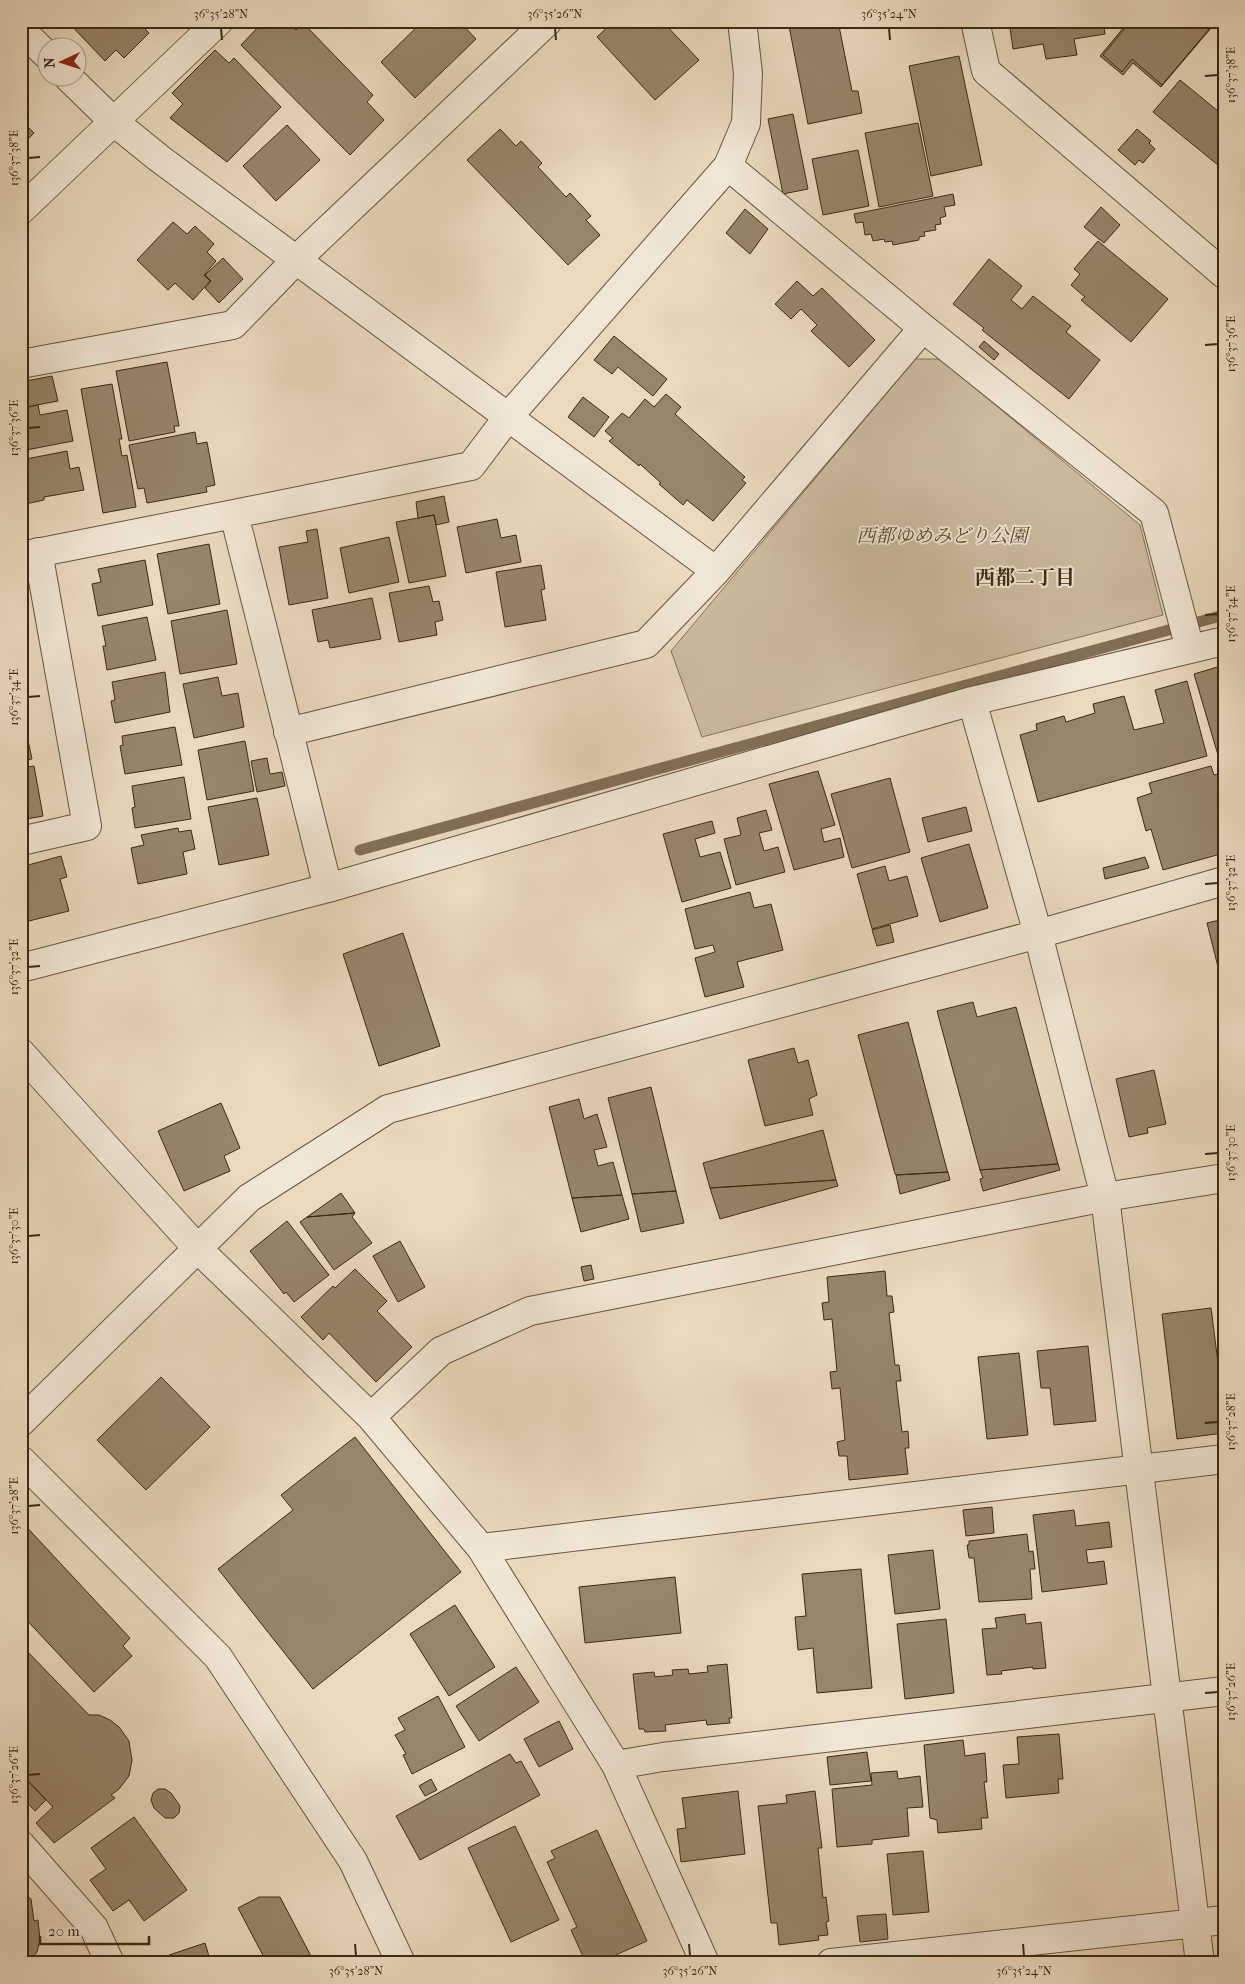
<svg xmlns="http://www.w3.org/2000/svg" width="1245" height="1984" font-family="'IM FELL French Canon','Noto Serif JP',serif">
<rect width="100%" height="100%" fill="#ead9bf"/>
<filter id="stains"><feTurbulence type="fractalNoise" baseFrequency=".004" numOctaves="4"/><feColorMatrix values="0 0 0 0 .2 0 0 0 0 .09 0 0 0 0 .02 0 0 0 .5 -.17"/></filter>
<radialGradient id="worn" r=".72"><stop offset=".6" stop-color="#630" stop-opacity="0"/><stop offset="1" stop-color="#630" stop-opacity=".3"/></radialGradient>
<path fill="#ccbba1" stroke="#847258" d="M915,359H940L1140,525L1163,615L702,737L671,651Z"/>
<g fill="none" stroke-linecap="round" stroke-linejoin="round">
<path stroke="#806f56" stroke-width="11" d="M360,850L1224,615"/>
</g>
<path fill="#96856b" stroke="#3b2910" d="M67,21H150L144,28L149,33L124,58L116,50L105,61Z
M264,21H288L296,30L303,23L373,95L367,102L384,120L350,155L241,45Z
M423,21H459L476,39L415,98L381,62Z
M614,21H662L699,60L655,100L597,37Z
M788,21H838L852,91H858L862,113L808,124Z
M1009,21H1103L1105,34L1074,39L1077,55L1046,59L1043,44L1013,49Z
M1129,21H1217L1161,87L1133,63L1123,75L1100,56Z
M1131,21H1216L1162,85L1132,59L1122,72L1103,55Z
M215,50L229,63L234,58L281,107L227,162L170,118L183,104L172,93Z
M959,56L982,165L931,176L909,66Z
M1180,80L1224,116V170L1153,112Z
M793,114L808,189L783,194L768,119Z
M21,120L34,133L21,146Z
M918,123L933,196L879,207L865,133Z
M287,125L320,160L276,201L243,166Z
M500,129L516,146L521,141L542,163L538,167L566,197L570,193L591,216L586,220L600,235L568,265L467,160Z
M1137,129L1151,141L1149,143L1155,149L1143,163L1139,160L1135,165L1118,150Z
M858,150L869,206L823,215L812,159Z
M953,194L955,205L944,207L946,216L940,218L941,224L935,225L936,230L924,232L925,236L919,237V240L893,245L892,241L885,242L884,239L873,241L871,234L865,235L863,222L856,223L854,214Z
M1101,207L1120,225L1104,243L1084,227Z
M745,209L768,229L750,254L726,233Z
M173,222L187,234L195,226L214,244L207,252L216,261L204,275L210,281L193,300L175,283L168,290L137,260Z
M1098,241L1168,299L1131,342L1081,300L1085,297L1071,285L1080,274L1074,269Z
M223,258L243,279L219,303L205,288L211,281L205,275Z
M989,259L1022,286L1011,300L1022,309L1033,296L1071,326L1066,332L1100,360L1069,399L982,330L984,328L953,304Z
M797,281L813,296L822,288L875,340L849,367L811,331L817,325L801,309L791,319L775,304Z
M614,336L667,379L653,396L618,367L612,374L594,360Z
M984,341L999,354L994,360L979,347Z
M167,362L179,426H174L175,432L129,441L116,371Z
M52,376L58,401L21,408V382Z
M112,384L122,439H119L122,456L127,455L136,507L103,513L81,389Z
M666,394L681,407L675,414L745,477L742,480L746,483L713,521L687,500L683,505L659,484L661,483L640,464L639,466L609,441L613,438L605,431L622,413L629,418L645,399L654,407Z
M583,397L609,417L594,437L568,417Z
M38,405L40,415L67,410L73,441L21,451V409Z
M195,432L197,444L207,442L215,485L206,487L207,492L147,503L144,488L138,489L129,445Z
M67,451L70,469L79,467L84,490L44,497V500L21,505V460Z
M444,496L449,522L436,525L434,515L418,518L416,502Z
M434,515L446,576L409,583L396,522Z
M497,519L501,538L516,535L521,562L466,573L457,527Z
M317,529L328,598L289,605L279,547L308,542L306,531Z
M389,537L399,582L349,593L340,548Z
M209,544L220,604L168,614L157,554Z
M145,560L153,605L98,616L92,584L101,582L98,569Z
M541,565L545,589L541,590L546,620L505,627L496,572Z
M429,586L433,602L439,601L443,620L435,622L437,635L399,642L389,593Z
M372,598L381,639L330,648L328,640L318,642L312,610Z
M227,610L237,664L180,674L171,621Z
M147,617L156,660L107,670L103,646H106L102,626Z
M1224,665V753L1218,755L1194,674Z
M165,672L170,712L115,723L111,701L115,700L112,682Z
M218,677L222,696L238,693L244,727L194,738L183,684Z
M1187,681L1207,756L1038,802L1020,735L1037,730L1036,724L1064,716L1066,722L1095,713L1093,704L1124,696L1134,730L1164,723L1155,690Z
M21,707L32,759L21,761Z
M175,727L182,765L125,774L120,746L123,745L122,736Z
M245,741L254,791L207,800L198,750Z
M267,758L270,774L282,772L285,786L257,792L251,761Z
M34,766L43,816L21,820V768Z
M1211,766L1214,775L1224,773V853L1163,870L1151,829L1146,831L1137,798L1152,793L1149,783Z
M818,771L835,825L821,829L824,842L840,838L844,857L794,870L769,784Z
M184,777L191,819L135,828L132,808L135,807L132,786Z
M890,778L910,852L852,868L831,794Z
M257,798L269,855L219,865L208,807Z
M966,807L972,831L928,842L922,818Z
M766,810L772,830L759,833L764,851L778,847L785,872L736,885L724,839L741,835L737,818Z
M712,821L715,833L695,839L700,857L720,852L731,888L682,902L663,834Z
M178,828L179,832L191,830L195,849L183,852L187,874L138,884L131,848L144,845L141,835Z
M969,844L988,908L940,922L921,858Z
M61,856L67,877L60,879L69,911L25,922L21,907V867Z
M1145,857L1149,868L1105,879L1103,868Z
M885,866L889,881L907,876L918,916L872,929L857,874Z
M750,892L754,908L771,904L783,950L737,962L744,987L705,997L695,958L715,952L713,945L695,949L685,909Z
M1224,919V991L1207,923Z
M890,925L894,942L877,946L872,930Z
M403,933L440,1046L379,1066L343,954Z
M973,1002L977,1017L1016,1007L1058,1164L980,1170L937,1011Z
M908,1022L947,1170L948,1172L896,1175L895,1174L858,1035Z
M794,1048L798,1063L808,1060L817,1095L809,1099L813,1115L765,1126L748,1060Z
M1154,1070L1166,1124L1147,1128L1148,1133L1129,1137L1116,1079Z
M651,1087L676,1191L632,1194L608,1098Z
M579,1099L584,1119L597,1114L607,1147L594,1150L598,1166L613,1162L622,1195L572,1198L549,1107Z
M221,1103L240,1148L224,1156L230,1171L184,1191L158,1131Z
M823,1130L836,1180L710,1188L703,1163Z
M1058,1164L1060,1170L983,1191L980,1179L983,1178L980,1170Z
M948,1172L950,1180L900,1194L896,1175Z
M836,1180L838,1186L720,1219L710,1188Z
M676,1191L684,1223L641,1232L632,1194Z
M341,1193L355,1213L307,1217Z
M622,1195L629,1219L581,1232L572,1198Z
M355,1213L352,1217L372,1243L334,1270L300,1222L307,1217Z
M287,1221L329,1275L294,1302L286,1292L284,1294L250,1251Z
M400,1241L425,1287L398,1302L373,1256Z
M591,1265L594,1279L584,1281L581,1267Z
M355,1269L387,1301L377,1311L412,1347L376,1382L329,1333L323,1340L301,1317L333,1286L335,1288Z
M885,1271L887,1296H892L894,1312L889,1313L895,1365H899L901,1381H896L902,1432L908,1431L909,1448H905L908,1474L849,1480L847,1456H839L837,1442L845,1440L840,1388L832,1389L830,1372L837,1371L832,1319L824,1320L822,1303L829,1302L827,1277Z
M1211,1308L1224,1410V1433L1177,1439L1162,1314Z
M1088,1346L1096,1421L1054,1425L1050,1388H1041L1037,1351Z
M1019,1353L1028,1435L987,1439L978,1357Z
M161,1377L210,1427L146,1490L97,1440Z
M355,1437L461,1572L313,1689L218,1569L293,1510L281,1495Z
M992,1507L994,1533L966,1536L963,1510Z
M1074,1510L1076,1526L1109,1522L1112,1547L1086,1550L1088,1563L1104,1561L1107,1584L1042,1592L1033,1515Z
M21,1521L130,1638L123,1646L132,1656L94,1692L21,1614Z
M1027,1534L1029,1552L1033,1551L1035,1569H1030L1032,1599L979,1602L974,1558H969L967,1545H969V1541Z
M933,1550L940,1609L895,1614L888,1555Z
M861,1569L872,1688L817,1693L813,1648L798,1650L795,1617L806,1616L802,1574Z
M675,1577L681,1633L585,1643L579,1587Z
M455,1605L495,1667L449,1696L410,1634Z
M1025,1614L1026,1624L1041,1622L1046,1668L1033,1669V1667L1001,1671L1002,1674L987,1675L982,1629L997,1628L995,1618Z
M946,1619L954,1693L905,1699L897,1624Z
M21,1645L89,1715H99L110,1720L119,1727L129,1741L130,1748L132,1760L129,1776L119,1789L111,1795L115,1798L54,1843L36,1823L53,1807L21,1773Z
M727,1664L732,1718H729L730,1723L707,1725L706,1720L665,1725L666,1731L645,1732L644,1729H639L633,1674L654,1672L655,1677L673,1675L672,1670L688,1669L689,1674L708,1672L707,1666Z
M516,1667L539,1702L479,1741L456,1706Z
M438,1696L465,1747L412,1774L403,1755L406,1754L395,1735L405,1730L398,1718Z
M559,1721L573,1749L539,1767L524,1739Z
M1059,1734L1063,1779H1058L1059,1793L1006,1798L1003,1765L1019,1764L1017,1737Z
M963,1740L965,1756L985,1753L987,1782H984L988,1818H981L982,1829L938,1833L937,1820L930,1818L924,1745Z
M867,1752L871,1781L830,1785L827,1757Z
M510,1754L516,1763L521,1761L540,1795L420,1860L396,1816Z
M897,1771L898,1779L920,1776L923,1807L907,1808L909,1836L872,1840V1844L837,1847L832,1789L872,1785L871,1773Z
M21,1774L46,1800L35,1811L21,1796Z
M431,1779L437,1790L425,1796L419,1786Z
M158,1789H165L171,1793L180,1806L179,1813L174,1818H165L154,1808L151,1800L153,1793Z
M738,1791L745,1854L681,1862L677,1829L686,1828L682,1798Z
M815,1791L822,1848H818L823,1898L826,1897L829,1921L826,1922L828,1935L818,1936L819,1940L779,1945L777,1923H771L758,1806L787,1803L786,1795Z
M134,1817L187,1890L144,1921L129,1900L113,1911L90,1880L106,1869L91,1848Z
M515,1826L559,1920L511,1942L468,1848Z
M597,1830L647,1941L598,1963H586L571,1930L577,1927L547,1862L555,1858L551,1851Z
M923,1851L929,1912L893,1915L887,1854Z
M21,1891L31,1899L34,1921L38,1920L40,1940L37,1952L28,1963H21Z
M259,1897H280L312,1958L303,1963H267L238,1908Z
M886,1914L888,1939L860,1942L857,1916Z
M205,1943L211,1963H171L169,1955Z"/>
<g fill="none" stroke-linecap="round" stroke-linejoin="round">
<defs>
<path id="minor" d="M975,21L986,71L1224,274
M21,30L48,56
M69,78L113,121L160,159L716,571L923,328
M728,166L923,328L1154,513L1190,649
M21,210L219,21
M21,364L233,325L296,260L548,21
M234,514L471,466L508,417L728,166L746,123L748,73L742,21
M21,556L234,514L328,888L21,968
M972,701L1038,934L1105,1197L1200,1963
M288,732L646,644L716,571
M21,841L87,826L38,552
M328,888L972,701L1224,641
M21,1053L198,1249L371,1417L481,1548L616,1765L705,1963
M371,1417L441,1351L530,1311L1105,1197L1224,1178
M21,1422L249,1198L388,1109L1038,934L1224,881
M481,1548L1224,1459
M616,1765L663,1757L1224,1691
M21,1845L94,1928L110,1963
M831,1963L1224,1920"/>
<path id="tertiary" d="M21,1460L218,1657L353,1861L401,1963"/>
</defs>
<use href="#minor" stroke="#67553c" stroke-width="30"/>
<use href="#tertiary" stroke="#67553c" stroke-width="30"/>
<use href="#minor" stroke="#f1e6d5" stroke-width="28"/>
<use href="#tertiary" stroke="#f1e6d5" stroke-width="28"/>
</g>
<path fill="none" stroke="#3b2910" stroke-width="2" d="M221,28L222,40M555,28L556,40M889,28L890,40M1205,76L1218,75M28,158L40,157M1205,345L1218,344M28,428L40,427M1205,615L1218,614M28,697L40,696M1205,884L1218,883M28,967L40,966M1205,1154L1218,1153M28,1236L40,1235M1205,1423L1218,1422M28,1506L40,1505M1205,1693L1218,1692M28,1775L40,1774M355,1944L356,1956M689,1944L690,1956M1023,1944L1024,1956"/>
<g text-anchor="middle" stroke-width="4" stroke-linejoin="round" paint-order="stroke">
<g font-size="19" font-style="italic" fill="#58462d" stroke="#f1e6d5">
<text x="942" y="542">西都ゆめみどり公園</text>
</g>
<g font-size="20" font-weight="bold" fill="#3b2910" stroke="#f1e6d5">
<text x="1025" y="584">西都二丁目</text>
</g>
</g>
<rect width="1245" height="1984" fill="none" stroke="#ead9bf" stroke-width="55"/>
<g transform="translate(62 62) rotate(266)"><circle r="24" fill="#f1e6d5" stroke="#a89a86"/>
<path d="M0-4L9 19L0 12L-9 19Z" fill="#8f2418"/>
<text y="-8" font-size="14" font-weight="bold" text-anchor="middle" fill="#3b2910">N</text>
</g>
<path d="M40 1936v8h109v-8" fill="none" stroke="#3b2910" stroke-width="2.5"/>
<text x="48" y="1936" font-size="15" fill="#3b2910" stroke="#f1e6d5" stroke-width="4" paint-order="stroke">20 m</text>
<rect x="28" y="28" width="1190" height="1928" fill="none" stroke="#3b2910" stroke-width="2"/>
<g font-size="12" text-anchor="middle" fill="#3b2910">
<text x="221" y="18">36°35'28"N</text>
<text x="555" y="18">36°35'26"N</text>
<text x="889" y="18">36°35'24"N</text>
<text transform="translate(1231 75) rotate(-90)" y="4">136°37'38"E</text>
<text transform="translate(14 158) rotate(-90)" y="4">136°37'38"E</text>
<text transform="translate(1231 344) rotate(-90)" y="4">136°37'36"E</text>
<text transform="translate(14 428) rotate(-90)" y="4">136°37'36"E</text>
<text transform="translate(1231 614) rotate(-90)" y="4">136°37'34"E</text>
<text transform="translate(14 697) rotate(-90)" y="4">136°37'34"E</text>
<text transform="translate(1231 883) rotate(-90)" y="4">136°37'32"E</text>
<text transform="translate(14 967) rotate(-90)" y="4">136°37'32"E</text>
<text transform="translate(1231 1153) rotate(-90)" y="4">136°37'30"E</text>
<text transform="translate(14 1236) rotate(-90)" y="4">136°37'30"E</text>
<text transform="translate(1231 1422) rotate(-90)" y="4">136°37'28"E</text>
<text transform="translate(14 1506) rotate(-90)" y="4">136°37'28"E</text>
<text transform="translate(1231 1692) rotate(-90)" y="4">136°37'26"E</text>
<text transform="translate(14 1775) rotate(-90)" y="4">136°37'26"E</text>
<text x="356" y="1975">36°35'28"N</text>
<text x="690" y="1975">36°35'26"N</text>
<text x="1024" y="1975">36°35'24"N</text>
</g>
<rect width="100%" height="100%" filter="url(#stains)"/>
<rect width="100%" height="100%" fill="url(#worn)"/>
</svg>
